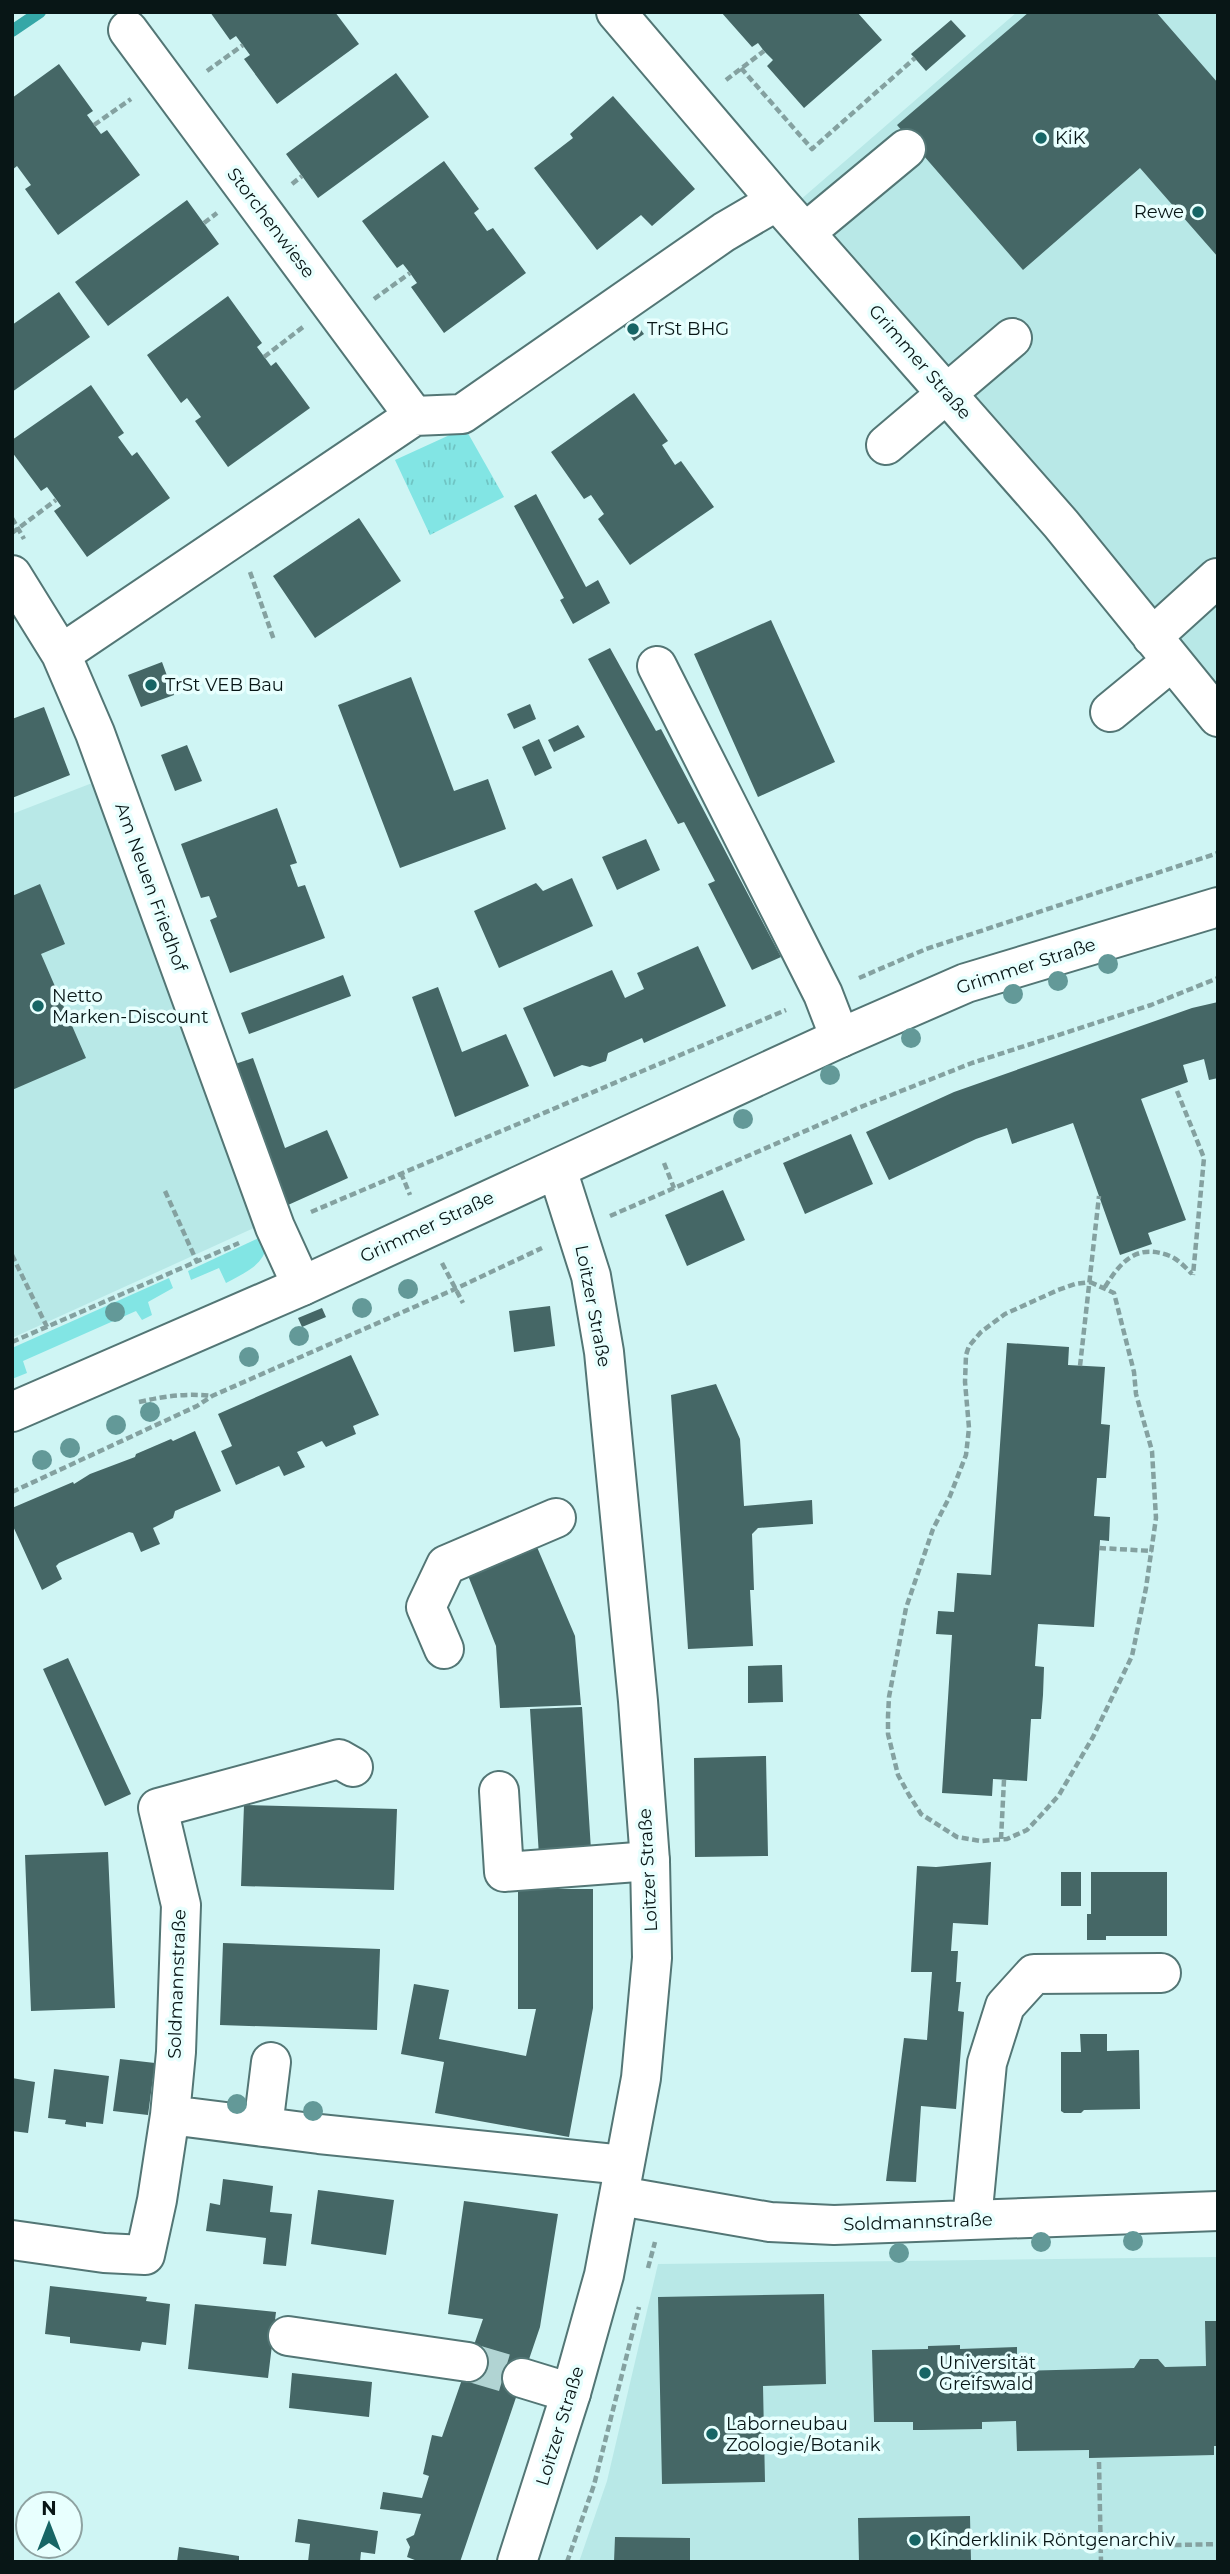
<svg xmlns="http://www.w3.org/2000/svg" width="1230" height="2574" font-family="Montserrat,sans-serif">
<defs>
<pattern id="park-tufts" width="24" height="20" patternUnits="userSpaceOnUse" patternTransform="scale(1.75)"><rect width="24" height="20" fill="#82e5e4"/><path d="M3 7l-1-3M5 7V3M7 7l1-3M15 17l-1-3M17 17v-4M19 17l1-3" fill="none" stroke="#6fc4c3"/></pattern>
</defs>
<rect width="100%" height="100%" fill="#cff5f4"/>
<path fill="#b8e8e7" d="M1017,12H1218V683L799,201Z
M100,780L265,1223L12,1338V814Z
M1218,2257V2562H579L607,2481L658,2264Z"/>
<path fill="#82e5e4" d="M265,1235C272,1262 246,1272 226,1283L219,1268L191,1280L188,1271Z
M169,1278L173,1288L148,1302L152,1315L142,1320L136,1311L23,1361L27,1373L12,1379V1348Z"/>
<path fill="url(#park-tufts)" d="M465,428L504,497L430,535L395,460Z"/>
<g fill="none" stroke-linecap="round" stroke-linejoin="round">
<path stroke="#35a7a7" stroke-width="12" d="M12,31L40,12"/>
</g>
<path fill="#456766" d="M210,12H335L359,44L277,104L244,59L250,55L236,36L230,40Z
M721,12H857L882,40L804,108L767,66L773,60L764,51L758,43L752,47Z
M1029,12H1156L1218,83V257L1140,168L1023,270L897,125Z
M951,20L966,36L926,71L911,54Z
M59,64L93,111L87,115L101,134L107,130L140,175L58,235L25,189L31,185L17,166L12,170V98Z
M396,73L429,117L318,198L286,154Z
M613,96L695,189L652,226L641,215L597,250L534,168L573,138L570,134Z
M444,161L479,209L474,213L487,231L493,228L526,273L444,333L411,287L417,283L410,273L403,264L397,268L362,221Z
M187,200L219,244L108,326L75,282Z
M59,292L90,337L12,392V325Z
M228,296L262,343L257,347L271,366L276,362L310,408L228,467L195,421L201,417L187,398L181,403L147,355Z
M632,318L644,334L634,341L622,324Z
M91,385L124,433L118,437L132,456L137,452L170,498L87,557L54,511L61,506L47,487L41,491L12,452V440Z
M634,393L668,441L662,445L675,465L681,461L714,507L630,565L598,519L604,514L591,495L584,499L551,452Z
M536,494L586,587L598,580L610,603L573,624L560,600L564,598L514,506Z
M359,518L401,581L315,638L273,576Z
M771,620L835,762L758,797L694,654Z
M610,648L656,731L661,729L781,957L752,970L708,884L715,881L684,822L678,824L588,659Z
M162,662L174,695L141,707L128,675Z
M411,677L454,791L488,779L506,829L400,868L338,705Z
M530,704L536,719L514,729L507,714Z
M44,707L70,775L12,798V719Z
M578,725L585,737L554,752L548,740Z
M539,739L552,768L535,776L522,747Z
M187,745L202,781L175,791L161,755Z
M277,808L297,863L290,865L298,887L305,885L325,938L230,973L210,920L217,917L209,896L201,898L181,844Z
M646,839L660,870L617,890L602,857Z
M572,878L593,926L499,968L474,911L536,883L543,891Z
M40,884L65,944L41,954L86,1058L12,1090V896Z
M698,946L726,1006L644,1043L642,1038L608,1053L606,1061L590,1067L582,1065L554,1077L523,1008L612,970L625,998L644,989L637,973Z
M343,975L351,996L249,1034L241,1013Z
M438,987L462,1052L506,1034L529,1086L455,1117L412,997Z
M1218,1002V1078L1209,1080L1204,1059L1183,1065L1188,1082L1141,1099L1186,1220L1148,1233L1152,1244L1120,1255L1073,1123L1012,1144L1007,1128L976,1139L889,1180L866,1132L954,1092L1192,1008Z
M253,1058L285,1148L327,1130L348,1178L288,1205L267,1156L235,1064Z
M851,1134L873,1184L805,1214L783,1163Z
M723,1190L745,1240L687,1266L665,1215Z
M550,1306L555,1346L514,1352L509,1311Z
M322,1308L326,1317L302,1327L298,1318Z
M1007,1343L1069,1347L1068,1365L1105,1367L1101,1424L1110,1425L1106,1478H1097L1094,1516L1110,1517L1109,1541L1100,1540L1094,1627L1038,1624L1035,1666L1044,1667L1043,1695L1041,1719H1031L1027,1781L993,1779L992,1796L942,1793L952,1635L936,1634L938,1611L954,1612L957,1573L991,1575Z
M351,1355L379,1415L353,1426L356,1434L326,1447L322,1441L297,1452L305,1467L284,1476L279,1466L236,1485L221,1451L232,1446L218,1414Z
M716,1384L740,1439L744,1506L812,1500L813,1524L758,1528L752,1534L754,1590H750L753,1646L688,1649L671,1395Z
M195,1431L221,1491L175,1511L173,1518L153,1528L160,1544L141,1552L133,1533L129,1532L59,1563L56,1566L62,1579L42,1590L12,1524V1508L73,1482L74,1484L90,1474L135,1457L136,1454L171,1439L173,1441Z
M534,1540L575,1636L581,1705L500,1708L496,1646L465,1568Z
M68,1658L131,1794L105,1806L43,1669Z
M782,1665L783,1702L748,1703V1666Z
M582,1707L591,1850L539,1856L530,1709Z
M766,1756L768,1856L695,1857L694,1758Z
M244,1805L397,1809L394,1890L241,1886Z
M108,1852L115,2008L31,2011L25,1855Z
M991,1862L988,1925L953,1923L951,1951H958L956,1982H961L958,2011L964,2012L956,2109L921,2106L916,2182L886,2181L904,2038L927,2040L932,1972H911L917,1866L936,1867Z
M1061,1872H1081V1906H1061Z
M1091,1872H1167V1936H1106V1940H1087V1914H1091Z
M518,1889H593V2008L569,2137L435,2113L444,2062L401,2054L414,1984L449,1990L439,2039L526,2056L536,2009H518Z
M223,1943L380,1949L377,2030L220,2025Z
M1080,2034H1107V2051L1139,2050L1140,2109L1084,2110L1081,2113H1064L1061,2111V2052H1081Z
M120,2059L155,2063L148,2115L113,2111Z
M54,2069L109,2076L103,2124L86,2122V2127L65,2124L66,2120L48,2118Z
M12,2078L35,2082L28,2133L12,2131Z
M223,2179L273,2186L270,2212L292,2214L286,2266L263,2264L266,2238L206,2231L210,2203L220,2205Z
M318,2190L394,2200L386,2255L311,2244Z
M464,2201L558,2214L540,2327L460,2562H420L407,2557L410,2547L406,2539L414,2535L421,2514L380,2509L383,2492L422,2498L429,2476L423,2474L432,2435L442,2437L483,2319L448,2314Z
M50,2286L147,2297L146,2301L170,2304L166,2345L142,2342L140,2351L70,2343V2337L45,2334Z
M824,2294L826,2384L763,2386L765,2482L662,2484L658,2297Z
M195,2304L276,2312L268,2378L188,2369Z
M1205,2321H1218V2446H1214V2455L1089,2458V2450L1017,2451L1016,2421L982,2422V2429L922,2430H913V2422H874L872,2350L928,2349V2346L960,2345V2349L1017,2347V2371L1134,2368L1140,2359H1158L1165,2367L1206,2366Z
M292,2373L372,2382L369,2417L289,2408Z
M970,2516L971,2561L859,2562L858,2518Z
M298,2519L378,2531L375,2554L361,2552L360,2562H308L310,2544L295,2542Z
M615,2537L690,2538V2562H614Z
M179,2547L239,2556V2562H177Z"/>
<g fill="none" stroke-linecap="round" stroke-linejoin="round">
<path stroke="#b1d4d3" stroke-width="38" stroke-dasharray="38 19" stroke-linecap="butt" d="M468,2362L522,2378"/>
<defs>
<path id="minor" d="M616,12L777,201L1061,524L1218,717
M128,30L414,416
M806,232L906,149
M886,445L1012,338
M12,575L61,654L95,733L275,1227L302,1286
M1152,637L1217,578
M61,654L414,416L462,414L724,232L777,201
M657,666L823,994L840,1038
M1110,712L1172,661
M444,1649L426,1607L446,1565L556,1518
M499,1791L504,1872L650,1861
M170,2115L176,2052L181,1905L158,1808L339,1759L353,1767
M263,2127L271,2062
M620,2196L770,2222L834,2225L1218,2211
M972,2220L987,2063L1005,2006L1034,1974L1161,1973
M12,2240L104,2253L145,2255L157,2200L170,2115L319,2134L624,2165
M288,2336L468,2362
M522,2378L571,2393"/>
<path id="major" d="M12,1412L302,1286L840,1038L966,983L1218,907
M517,2562L571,2393L604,2275L641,2078L652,1958L650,1861L638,1701L604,1352L591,1276L557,1169"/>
</defs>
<use href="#minor" stroke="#537675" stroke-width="42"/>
<use href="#major" stroke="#537675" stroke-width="42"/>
<path stroke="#84a1a0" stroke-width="4.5" stroke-dasharray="7 3.5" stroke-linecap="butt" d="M741,68L812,149L915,58
M207,71L243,45
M726,80L764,51
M94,125L131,99
M292,184L302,176
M204,223L217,213
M374,299L410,273
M264,357L303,327
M12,518L24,539
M12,533L56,500
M250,572L274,640
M859,978L926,949L1218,853
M1177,1091L1204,1158L1193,1275
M664,1163L674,1188
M401,1173L410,1195
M165,1191L197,1262
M311,1212L786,1010
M610,1216L858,1108L972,1063L1151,1005L1218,978
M12,1255L47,1327
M442,1263L463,1303
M1090,1282L1114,1293L1134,1372L1136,1394L1152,1451L1156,1518L1146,1588L1132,1656L1093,1737L1059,1795L1042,1814L1027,1830L1007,1839L981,1841L957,1837L921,1814L909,1795L898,1775L888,1734V1716L889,1697L906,1608L933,1529L950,1496L966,1455L969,1428L965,1382L966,1355L969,1346L981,1332L1005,1314L1058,1290L1075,1284Z
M1105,1287C1121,1261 1137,1243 1170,1256C1178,1259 1186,1268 1192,1274
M12,1342L239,1243
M1080,1366L1099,1196
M139,1402C165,1396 186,1393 212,1396
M12,1492L197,1406L212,1396L455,1289L542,1248
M1099,1548L1152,1551
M1001,1839L1004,1780
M648,2268L655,2242
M1099,2462L1101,2562
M1101,2547L1218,2544
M567,2562L594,2485L639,2307"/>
<use href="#minor" stroke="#fff" stroke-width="38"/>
<use href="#major" stroke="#fff" stroke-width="38"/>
</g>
<g fill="#639998">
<circle cx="1108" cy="964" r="10"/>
<circle cx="1058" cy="981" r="10"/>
<circle cx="1013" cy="994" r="10"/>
<circle cx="911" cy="1038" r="10"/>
<circle cx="830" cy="1075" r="10"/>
<circle cx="743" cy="1119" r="10"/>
<circle cx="408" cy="1289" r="10"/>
<circle cx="362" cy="1308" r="10"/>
<circle cx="115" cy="1312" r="10"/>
<circle cx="299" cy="1336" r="10"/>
<circle cx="249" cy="1357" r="10"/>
<circle cx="150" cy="1412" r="10"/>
<circle cx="116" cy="1425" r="10"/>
<circle cx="70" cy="1448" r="10"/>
<circle cx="42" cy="1460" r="10"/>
<circle cx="237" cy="2104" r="10"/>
<circle cx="313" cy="2111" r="10"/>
<circle cx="1133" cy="2241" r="10"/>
<circle cx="1041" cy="2242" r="10"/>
<circle cx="899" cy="2253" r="10"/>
</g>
<g fill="#166565" stroke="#e8fffe" stroke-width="2.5">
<circle cx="1041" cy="138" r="7"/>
<circle cx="1198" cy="212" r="7"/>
<circle cx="633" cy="329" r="7"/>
<circle cx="151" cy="685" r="7"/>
<circle cx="38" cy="1006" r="7"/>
<circle cx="925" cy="2373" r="7"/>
<circle cx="712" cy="2434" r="7"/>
<circle cx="915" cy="2540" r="7"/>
</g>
<g text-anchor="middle" stroke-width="7" stroke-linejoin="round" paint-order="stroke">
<g font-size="18" fill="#081616" stroke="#e8fffe" text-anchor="start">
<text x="1055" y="144">KiK</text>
<text x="1184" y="218" text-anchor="end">Rewe</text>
<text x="647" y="335">TrSt BHG</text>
<text x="165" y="691">TrSt VEB Bau</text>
<text x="52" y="1002">Netto<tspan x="52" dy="21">Marken-Discount</tspan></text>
<text x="939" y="2369">Universität<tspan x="939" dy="21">Greifswald</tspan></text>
<text x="726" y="2430">Laborneubau<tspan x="726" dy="21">Zoologie/Botanik</tspan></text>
<text x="929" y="2546">Kinderklinik Röntgenarchiv</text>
</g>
<g font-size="18" fill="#081616" stroke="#e8fffe">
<text transform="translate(271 223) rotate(53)" y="6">Storchenwiese</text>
<text transform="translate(920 362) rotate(49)" y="6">Grimmer Straße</text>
<text transform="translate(151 887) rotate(70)" y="6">Am Neuen Friedhof</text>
<text transform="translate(1026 966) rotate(-18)" y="6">Grimmer Straße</text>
<text transform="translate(427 1227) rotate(-25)" y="6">Grimmer Straße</text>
<text transform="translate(593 1306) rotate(79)" y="6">Loitzer Straße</text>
<text transform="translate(648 1870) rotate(-93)" y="6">Loitzer Straße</text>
<text transform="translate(177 1984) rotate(-88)" y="6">Soldmannstraße</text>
<text transform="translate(918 2222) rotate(-2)" y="6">Soldmannstraße</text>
<text transform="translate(560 2426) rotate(-73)" y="6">Loitzer Straße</text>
</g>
</g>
<rect width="1230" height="2574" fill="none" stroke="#081616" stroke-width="28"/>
<g transform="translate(49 2525)"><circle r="33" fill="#e8fffe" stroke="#8ea2a1" stroke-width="2"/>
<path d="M0-5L12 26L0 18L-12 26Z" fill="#166565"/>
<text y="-10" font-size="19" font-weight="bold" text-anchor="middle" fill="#081616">N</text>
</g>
</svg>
